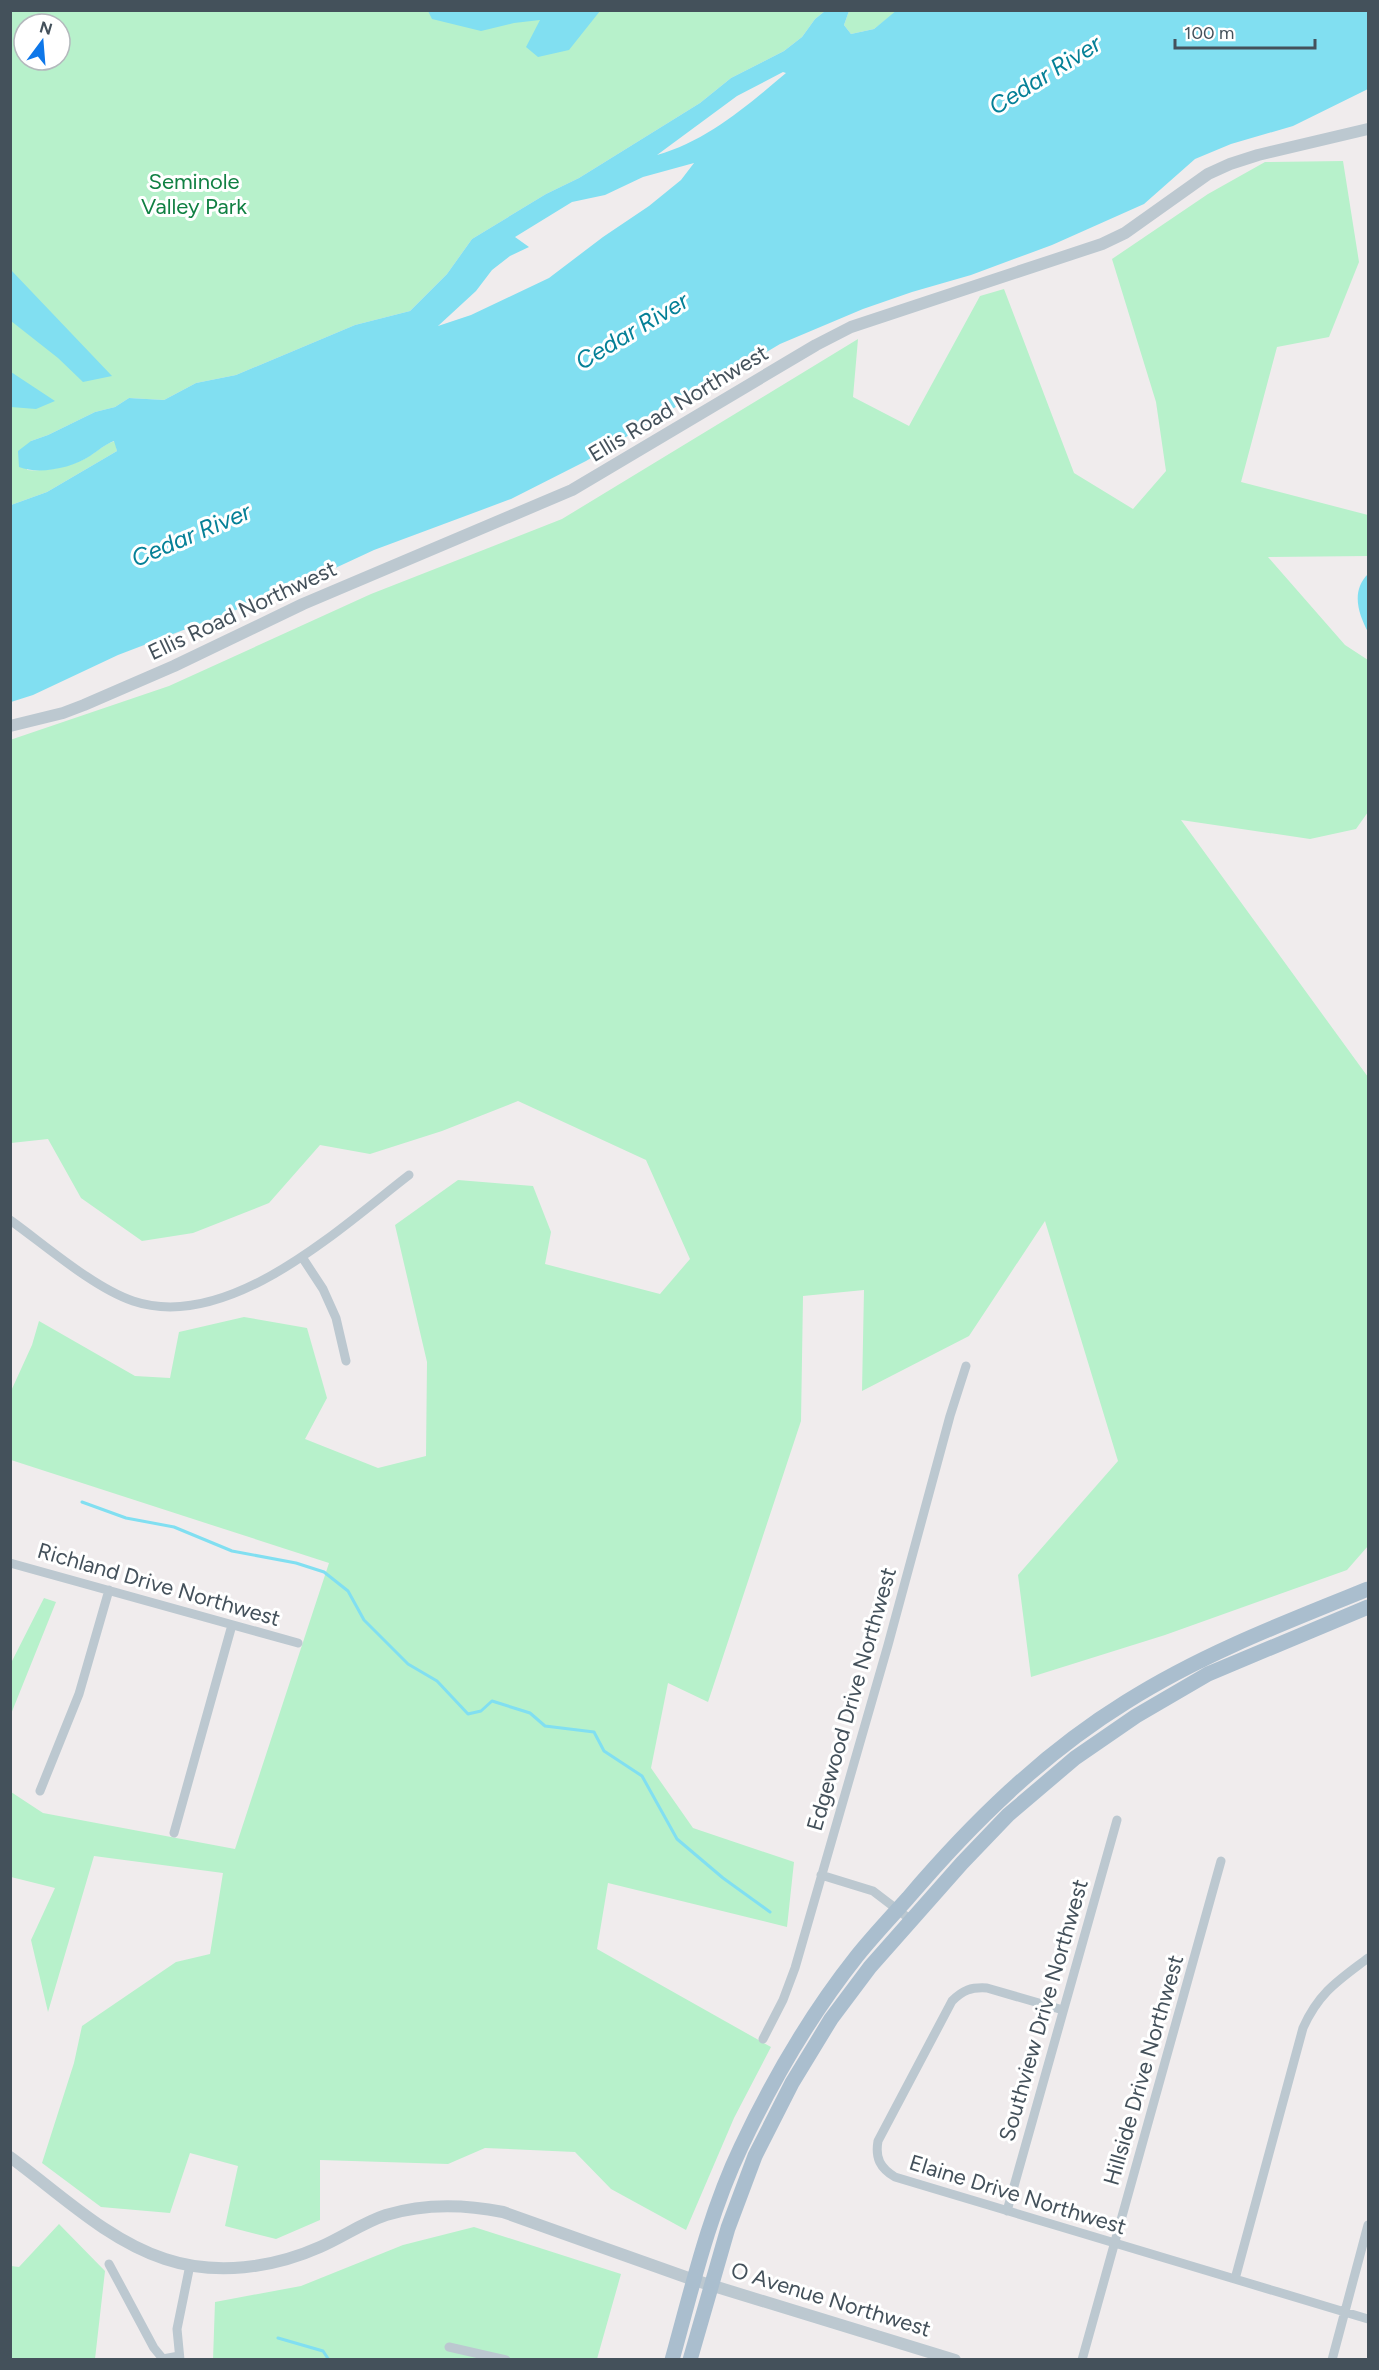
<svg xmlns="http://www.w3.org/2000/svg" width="1379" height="2370" font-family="Figtree,sans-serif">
<rect width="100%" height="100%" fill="#f0eced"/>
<path fill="#b7f1cb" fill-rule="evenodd" d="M10,11H825L815,19L802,37L784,51L731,78L700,103L579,178L546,194L472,239L447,274L410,311L355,325L236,375L196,383L164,400L129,398L115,407L95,412L48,435L31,441L27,470C46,472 75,466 91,455C100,449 105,444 115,441L117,451L47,492L11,505ZM24,24H60V60H24Z
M849,11H897L874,29L851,34L844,25Z
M1343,161L1359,262L1329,337L1277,347L1241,482L1368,515V556L1268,557L1345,645L1368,660V812L1356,829L1310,839L1181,820L1368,1077V1546L1347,1570L1165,1635L1031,1677L1018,1575L1118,1461L1045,1221L969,1336L862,1391L864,1290L803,1296L801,1421L708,1702L668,1683L651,1768L693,1828L794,1862L787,1927L608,1883L597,1949L771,2047L734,2118L686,2230L611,2189L575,2152L485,2148L448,2164L320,2160V2220L276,2239L225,2226L238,2166L190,2153L170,2213L101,2207L42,2163L74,2063L82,2026L176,1962L210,1954L223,1873L94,1856L48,2012L31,1940L55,1888L11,1877V1792L43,1813L235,1849L329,1563L11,1460V1391L32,1345L39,1321L135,1376L170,1378L179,1332L244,1317L307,1328L327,1398L305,1439L378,1468L426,1456L427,1362L395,1225L458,1180L533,1186L551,1232L545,1264L660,1294L690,1259L646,1160L518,1101L442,1131L370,1154L320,1145L269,1203L193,1233L142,1241L81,1198L48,1139L11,1143L10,740L169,686L371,594L562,519L858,339L853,397L909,426L980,296L1004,289L1074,473L1133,509L1166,471L1156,402L1112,259L1208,194L1265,162Z
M44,1598L56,1602L11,1714V1663Z
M59,2224L105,2271L95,2359H11V2266L19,2267Z
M474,2227L621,2274L597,2359L213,2360L215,2302L301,2286L403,2245Z"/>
<path fill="#81dff1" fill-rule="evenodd" d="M897,10L1368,11V89L1293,126L1231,144L1195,159L1144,204L1052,245L971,275L912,292L863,309L780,344L586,461L511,499L374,550L288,590L118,655L33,695L11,702V505L47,492L117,451L114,441C104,445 99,450 90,456C72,468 39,475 19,467L18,451L31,441L48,435L95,412L115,407L129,398L164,400L196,383L236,375L355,325L410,311L447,274L472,239L546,194L579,178L700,103L731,78L784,51L802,37L815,19L825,11H849L844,25L851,34L874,29ZM783,72L786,73C747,106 707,141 657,155L737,96ZM694,163L681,180L649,206L603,237L549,278L471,315L438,326L476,291L492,270L510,256L529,247L515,237L572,202L605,195L643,177Z
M428,11H600L569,50L538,57L526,47L540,20L514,23L481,31L432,19Z
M11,270L112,376L83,382L58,358L11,321Z
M11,372L55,401L36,409L11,407Z
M1368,574V632C1358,613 1351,591 1368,574Z"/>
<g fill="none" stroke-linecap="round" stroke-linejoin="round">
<path stroke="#81dff1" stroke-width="3" d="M82,1502L126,1518L174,1527L232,1551L296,1563L324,1572L348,1591L364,1620L408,1664L437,1681L468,1714L481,1711L492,1701L530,1713L545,1726L594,1732L604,1751L642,1776L677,1839L723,1878L770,1912
M278,2338L323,2351L329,2360"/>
<path stroke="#bcc8d0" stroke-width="9" d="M10,1220C45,1245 94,1288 133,1301C228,1333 339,1229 409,1175
M302,1257L323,1289L336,1318L346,1361
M10,1563L298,1643
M40,1791L79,1694L109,1590
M174,1833L232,1625
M821,1875L873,1891L911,1920
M1063,2010L987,1988C971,1987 963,1990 952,2001L878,2141C875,2158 880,2168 895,2177L1368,2319
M763,2039L783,2000L795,1968L888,1645L950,1416L966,1366
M1007,2211L1117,1820
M109,2264L154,2348L163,2359L179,2356
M1235,2279L1303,2028C1319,1992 1339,1980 1368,1958
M449,2347L506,2360
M180,2360L177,2329L190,2265
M1082,2360L1221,1861
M1332,2360L1368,2225"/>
<path stroke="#bcc8d0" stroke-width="12" d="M10,726L63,713L84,705L174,666L303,604L572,490L816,345L851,327L1102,244L1125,233L1208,174L1230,164L1258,155L1368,129
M10,2157C59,2193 107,2240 165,2259C216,2276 273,2268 320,2247C343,2237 362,2223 386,2215C425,2203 463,2204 503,2212L694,2280L955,2360"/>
<path stroke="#aabece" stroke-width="15" d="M672,2360C692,2288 709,2214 741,2147C773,2079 811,2014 857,1956C873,1936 891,1917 908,1898C972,1823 1042,1754 1126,1702C1202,1654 1286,1622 1368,1589
M690,2360L728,2228L755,2156L792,2083L831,2019L870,1967L962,1863L1008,1815L1075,1758L1136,1716L1208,1674L1368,1607"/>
</g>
<g text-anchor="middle" stroke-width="6" stroke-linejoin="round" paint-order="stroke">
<g font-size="22" fill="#118043" stroke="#fff">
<text x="194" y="189">Seminole<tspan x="194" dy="25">Valley Park</tspan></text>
</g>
<g font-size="22" fill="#44515b" stroke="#fff">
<text transform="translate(678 403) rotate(-31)" y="8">Ellis Road Northwest</text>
<text transform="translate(242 610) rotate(-25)" y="8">Ellis Road Northwest</text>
<text transform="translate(159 1584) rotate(16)" y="8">Richland Drive Northwest</text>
<text transform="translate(851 1699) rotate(-74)" y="8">Edgewood Drive Northwest</text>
<text transform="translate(1043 2010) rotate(-74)" y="8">Southview Drive Northwest</text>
<text transform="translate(1143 2070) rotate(-74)" y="8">Hillside Drive Northwest</text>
<text transform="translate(1018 2194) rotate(17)" y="8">Elaine Drive Northwest</text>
<text transform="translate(831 2299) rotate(17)" y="8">O Avenue Northwest</text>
</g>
<g font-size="24" font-style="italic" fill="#058097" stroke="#fff">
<text transform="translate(1045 75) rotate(-32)" y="8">Cedar River</text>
<text transform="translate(632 331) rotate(-31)" y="8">Cedar River</text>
<text transform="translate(191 535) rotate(-23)" y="8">Cedar River</text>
</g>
</g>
<rect width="1379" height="2370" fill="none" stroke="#44515b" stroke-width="24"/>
<g transform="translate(42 42) rotate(16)"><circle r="28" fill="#ffffff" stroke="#b4b9bd" stroke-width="1.5"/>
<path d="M0-4.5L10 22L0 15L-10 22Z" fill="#0e77e9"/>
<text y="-9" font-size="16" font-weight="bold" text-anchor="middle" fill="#44515b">N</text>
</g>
<path d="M1175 39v9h140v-9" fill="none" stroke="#44515b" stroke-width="3"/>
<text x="1184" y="39" font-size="18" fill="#44515b" stroke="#ffffff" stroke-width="4.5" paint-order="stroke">100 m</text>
</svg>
